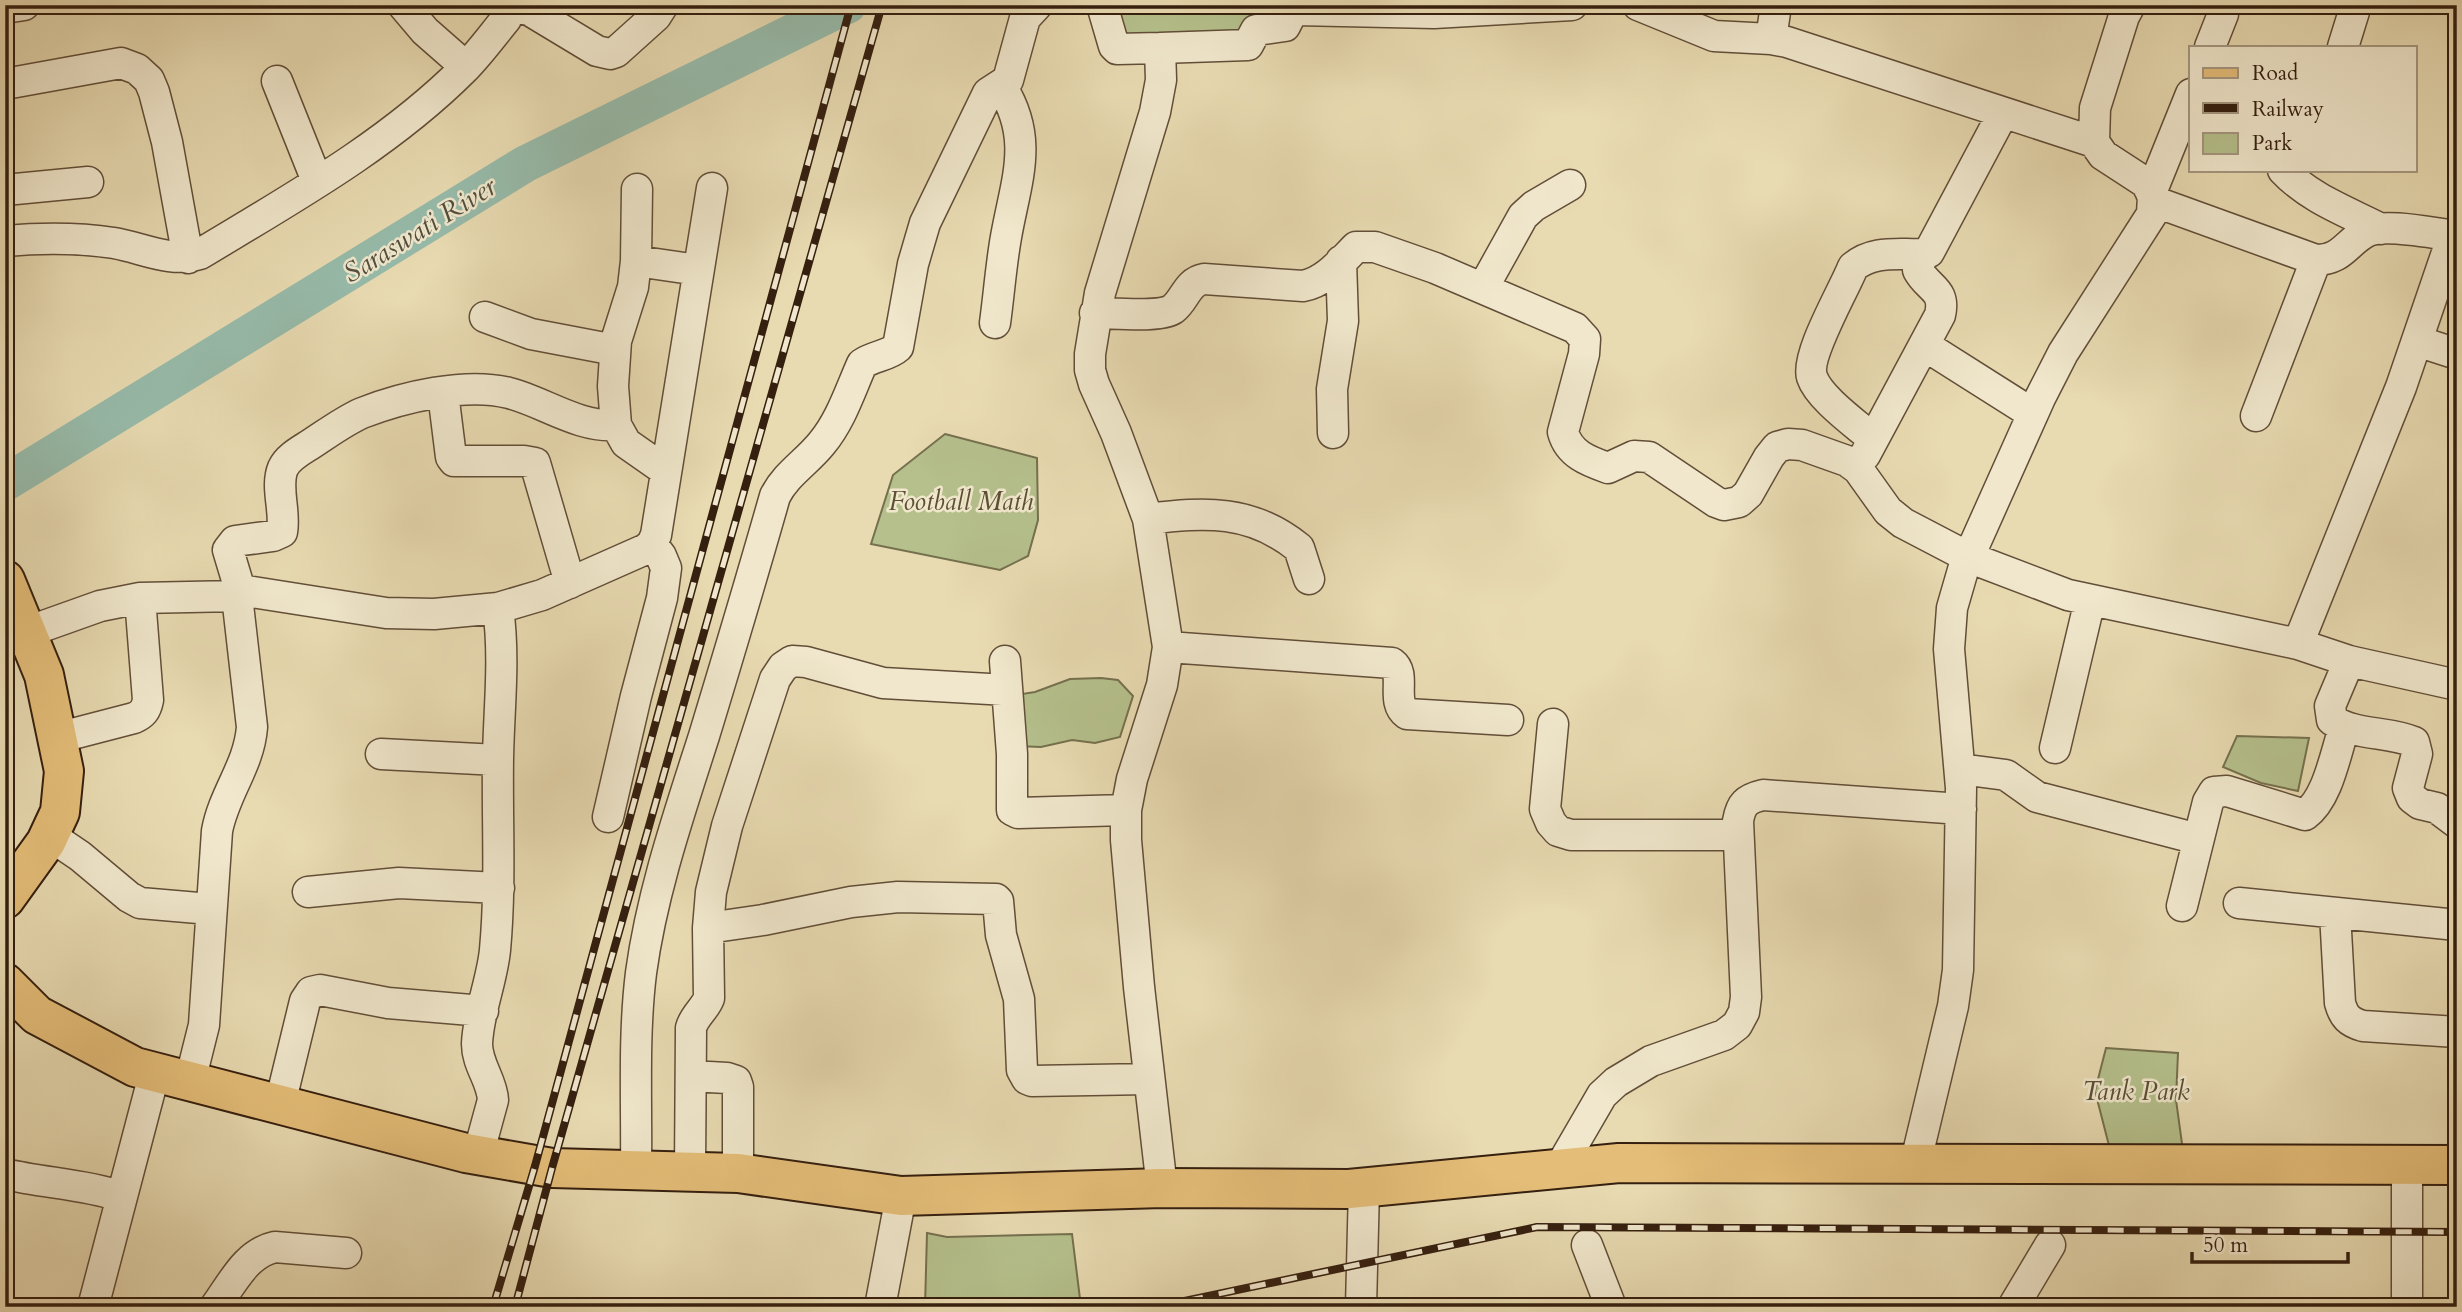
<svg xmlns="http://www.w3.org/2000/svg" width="2462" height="1312" font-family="Cardo,serif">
<rect width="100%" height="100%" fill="#e8dab1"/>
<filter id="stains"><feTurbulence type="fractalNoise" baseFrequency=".00286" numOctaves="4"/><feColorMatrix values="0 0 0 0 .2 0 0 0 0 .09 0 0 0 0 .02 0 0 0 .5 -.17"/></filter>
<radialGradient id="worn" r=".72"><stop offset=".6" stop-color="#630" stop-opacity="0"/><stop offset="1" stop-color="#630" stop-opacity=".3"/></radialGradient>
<path fill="#b5c08c" stroke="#75704e" stroke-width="2" d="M1109,5H1286L1291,33L1119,48Z
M945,434L1037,458L1038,520L1028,556L1000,570L871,544L893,475Z
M1101,678L1118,680L1133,696L1120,737L1095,743L1072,740L1041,747L1015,746L1010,696L1035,692L1070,679Z
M2237,736L2309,738L2298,791L2261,783L2223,767Z
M2106,1048L2178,1053L2176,1100L2183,1151L2114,1165L2095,1091Z
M927,1233L947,1237L1072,1234L1081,1307H925Z"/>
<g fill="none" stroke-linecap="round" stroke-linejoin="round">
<path stroke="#97bbaa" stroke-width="37" d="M5,483L525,164L848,5"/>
<defs>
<path id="minor" d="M403,5L425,31L466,67
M1102,5L1114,46L1117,49L1160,48
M1638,5L1714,36L1771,39
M1776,5L1771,39L1787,42L2094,142L2103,155L2146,183L2153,196L2152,214L2063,353L2040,398L1963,570L1952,608L1949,649L1961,788L1958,970L1953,1006L1915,1165
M5,8L24,5
M508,12L518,8L529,10L597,51L610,54L616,52L656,16L663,5
M2210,47L2223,14
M2343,47L2356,5
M277,81L317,181
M5,84L121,63L137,69L149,80L154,92L167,142L188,258
M2094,142L2095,108L2124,16L2130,5
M2283,170C2309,198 2348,212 2381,229
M637,189L636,261L633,287L616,341L613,386L616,425L626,443L666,471
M5,190L88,182
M2151,193L2191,94
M2153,201L2316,260C2343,260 2347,241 2368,231C2388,223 2435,234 2457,236
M5,241C40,238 80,238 114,243C143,248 170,263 200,254C291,199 388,145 464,69C479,54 492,36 506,19L508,12L507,5
M636,261L698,270
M1483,288L1523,216L1534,206L1570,185
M1095,313C1113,313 1159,318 1173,309C1185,300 1187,282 1204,279L1303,286C1325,282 1341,262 1356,247H1375L1435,268L1575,328L1585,339L1584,354L1563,432C1569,454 1588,461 1608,468L1634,456L1649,457L1716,502L1724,505L1739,502L1748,494L1769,457L1777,447L1788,444L1802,445L1847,461L1858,469L1888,511L1903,523L1968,557L2068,595L2298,644L2349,661L2457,685
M485,317L531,334L615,350
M995,323C999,294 1001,265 1006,237C1016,180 1035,139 1001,86
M2417,341L2457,354
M1924,345L2033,414
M443,393L451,457L454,461H524L535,463L570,583
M2256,416L2316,260
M1333,433L1332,389L1343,321L1341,261
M1873,439C1856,424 1819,398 1812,377C1805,356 1844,290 1853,267C1873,250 1897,255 1922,254L1929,252L2003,113
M1865,455L1940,315C1946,289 1928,289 1918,270L1922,254
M1148,519C1205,512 1251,509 1299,548L1309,579
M240,590L228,550L235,541L273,536L282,532C286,511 275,487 283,468C288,457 302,450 311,444C328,433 344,421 362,413C403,397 466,382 509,393C544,402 579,428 616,425
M27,632L100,606L140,598L237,596
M2298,644L2401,387L2453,235
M1168,647L1392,663C1407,674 1390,702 1407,714L1508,720
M1005,661L1012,754V810L1018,813L1126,810
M2349,661L2330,706L2332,720C2356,736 2388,731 2414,742L2417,754L2408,788L2412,798L2420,804L2437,808L2457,823
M1553,724L1545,809L1551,823L1558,831L1571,835H1738
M57,738L134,718C143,714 146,710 148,700L140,598
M2055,748L2090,600
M381,754L498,760
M1960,769L2006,775L2037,797L2198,839
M608,817L636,696L662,598L666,568L661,556L652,544
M49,835L80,856L129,897L140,903L210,909
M308,892L399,883L499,888
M2239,903L2457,925
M2182,906L2208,802L2214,792L2227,791L2305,815C2328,798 2335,755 2344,728
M2335,913L2340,1003C2344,1017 2349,1022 2363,1026L2457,1032
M708,928L763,920L851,902L898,897L996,899L998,901L1001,935L1019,999L1022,1070L1027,1079L1032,1081L1149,1079
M691,1076L727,1078L736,1081L738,1087V1173
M190,1081L204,1025L217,831C224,793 249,766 252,727L237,596L240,590L386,613L434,614L498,608L542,595L646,549L652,544L656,535L712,188
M280,1104L305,1001L311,992L320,990L388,1003L483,1011
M478,1155L493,1100C492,1080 477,1065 477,1044C478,1013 492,981 495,950C501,885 497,822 498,758C499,707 505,658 498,608
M1559,1169L1602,1095L1616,1082L1651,1061L1724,1035L1737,1025L1744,1012L1746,997L1738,821C1741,804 1746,799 1763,795L1961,809
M636,1170C637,1105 633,1038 641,973C652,892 679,814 704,736C728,657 752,577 775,496C786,474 807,462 822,443C841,420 850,391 862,364C873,356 888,356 898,347L913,264L925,223L988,93L1008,80L1025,18L1037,5
M690,1171L691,1028C694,1016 705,1009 709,998L708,928L711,892L727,826L775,679L783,667L792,661L806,662L883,683L1007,690
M5,1174C43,1183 83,1184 120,1196
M1162,1188L1139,987L1126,840V810L1132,779L1162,685L1168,647L1148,519L1116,433L1094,384L1090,370V354L1100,293L1155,112L1161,80L1160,48L1248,45L1256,30L1285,26L1292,12L1296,10L1434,13L1572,5
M1587,1245L1611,1307
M93,1307L155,1071
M215,1307C232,1284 246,1253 275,1247L346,1253
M880,1307L901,1196
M1361,1307L1364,1187
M2013,1307L2050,1245
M2407,1307V1165"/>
<path id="major" d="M5,580L44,675L64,771L60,812L46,842L5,899
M5,983L37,1015L135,1067L466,1153L552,1168L738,1173L901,1196L1162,1188L1349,1189L1619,1163L2457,1165"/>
</defs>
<use href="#minor" stroke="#624e38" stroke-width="33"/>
<use href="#major" stroke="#351f0f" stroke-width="42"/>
<use href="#minor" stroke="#f0e7cc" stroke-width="30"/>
<use href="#major" stroke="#e4bd78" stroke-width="38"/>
<defs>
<path id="rail" d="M493,1307L535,1166L851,5
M515,1307L552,1168L882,5
M1156,1307L1537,1227L2457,1232"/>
</defs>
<use href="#rail" stroke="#351f0f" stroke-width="8"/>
<use href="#rail" stroke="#f0e7cc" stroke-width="5" stroke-dasharray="16" stroke-linecap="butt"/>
</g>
<g text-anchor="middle" stroke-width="5" stroke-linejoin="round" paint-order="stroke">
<g font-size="26" font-style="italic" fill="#5b4f34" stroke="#f0e7cc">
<text x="961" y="510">Football Math</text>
<text x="2136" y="1100">Tank Park</text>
</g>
<g font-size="28" font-style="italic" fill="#524e3e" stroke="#f0e7cc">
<text transform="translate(419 229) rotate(-32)" y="10">Saraswati River</text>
</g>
</g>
<rect width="2462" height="1312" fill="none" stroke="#e8dab1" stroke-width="28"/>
<rect x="7" y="7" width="2448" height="1298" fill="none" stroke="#351f0f" stroke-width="3.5"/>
<rect x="14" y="14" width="2434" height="1284" fill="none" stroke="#351f0f" stroke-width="2"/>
<rect x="2189" y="46" width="228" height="126" fill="#f0e7cc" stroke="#a59780" stroke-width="2"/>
<rect x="2203" y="68" width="35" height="10" fill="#e4bd78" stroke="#a59780" stroke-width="2"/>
<text x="2252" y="80" font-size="21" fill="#351f0f">Road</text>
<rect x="2203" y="103" width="35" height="10" fill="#351f0f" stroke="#a59780" stroke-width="2"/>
<text x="2252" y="116" font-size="21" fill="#351f0f">Railway</text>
<rect x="2203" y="133" width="35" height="21" fill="#b5c08c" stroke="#a59780" stroke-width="2"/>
<text x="2252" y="150" font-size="21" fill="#351f0f">Park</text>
<path d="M2192 1252v10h156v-10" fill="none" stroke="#351f0f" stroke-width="3.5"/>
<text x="2203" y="1252" font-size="21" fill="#351f0f" stroke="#f0e7cc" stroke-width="5" paint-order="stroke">50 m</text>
<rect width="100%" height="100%" filter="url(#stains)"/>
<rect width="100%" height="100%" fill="url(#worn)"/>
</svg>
